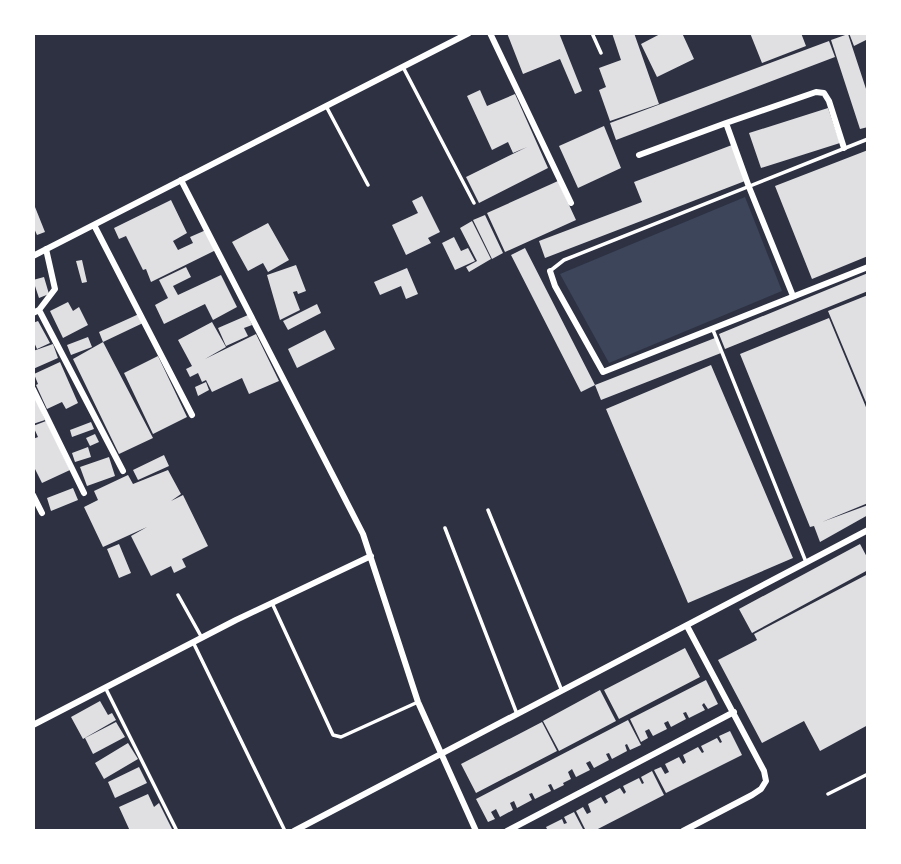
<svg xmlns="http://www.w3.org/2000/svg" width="901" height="864" font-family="Overpass,sans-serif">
<rect width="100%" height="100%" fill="#2d3142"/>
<path fill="#3c4559" d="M745,197L782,291L609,363L560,274Z"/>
<path fill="#e0e0e3" d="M507,33H559L582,91L575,94L560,59L523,74Z
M612,33H634L659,104L610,121L599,90L606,87L599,68L621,60Z
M662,33H682L694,59L657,77L641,44Z
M750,33H801L806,46L762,63Z
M849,33H868V39L854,46Z
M848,34L868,95V127L860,129L831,40Z
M829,41L835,57L616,140L610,123Z
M480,90L487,106L515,94L548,168L479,203L466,177L527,147L513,153L508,142L492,150L467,96Z
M828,108L840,143L761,168L749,133Z
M604,126L621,168L578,188L559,146Z
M732,145L745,181L545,258L539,241L642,202L634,182Z
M868,150V256L812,279L775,186Z
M558,181L576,220L505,252L487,213Z
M422,196L440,232L428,238L431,243L406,255L392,225L418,213L412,201Z
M171,200L187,233L173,241L178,250L193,243L190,237L206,230L216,250L151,282L146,269L143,270L126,236L119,239L114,228Z
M33,202L45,232L37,235L33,226Z
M485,215L503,253L492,259L473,220Z
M472,221L491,259L469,272L466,267L477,261L460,228Z
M268,223L289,260L268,272L263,263L248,271L232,242Z
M454,237L461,251L468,248L475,261L455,270L442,243Z
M525,248L595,385L581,392L511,255Z
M82,260L87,282L82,283L76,261Z
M296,265L306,291L298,294L297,291L293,292L300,310L280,320L267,275Z
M186,267L191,277L173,286L178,295L221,275L237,307L213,320L205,304L164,324L155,305L168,298L159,280Z
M407,268L418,294L406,299L401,286L380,295L374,282Z
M868,273V291L725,349L719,334Z
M44,277L49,294L39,298L33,280Z
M868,295V407L828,311Z
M68,302L73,311L79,307L88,325L63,338L50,311Z
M317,304L321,313L288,330L283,321Z
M139,314L143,323L103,342L99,332Z
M248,315L252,325L244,328L248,336L226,346L218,328Z
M829,318L868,412V503L822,522L868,505V515L820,542L814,526L810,527L740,354Z
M38,321L50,343L37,349L33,340V323Z
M212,322L226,347L205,359L256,334L279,381L249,394L242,378L212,392L206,380L202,382L198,373L190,377L186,369L192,366L178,340Z
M325,330L335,349L297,368L288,349Z
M88,337L92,347L71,355L67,345Z
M715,338L721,353L601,400L595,385Z
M103,342L153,438L119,454L73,359Z
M53,344L58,358L33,369V351Z
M158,356L187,417L153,434L124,373Z
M60,362L78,403L66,409L62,402L47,409L36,385L38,384L34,374Z
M711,365L793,558L688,603L606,409Z
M206,382L209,390L198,396L195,387Z
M33,392L45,420L33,424Z
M46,421L70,470L42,483L33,465V439L38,437L33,426Z
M91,422L94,429L72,437L70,430Z
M95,434L99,442L90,446L86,438Z
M88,447L91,457L75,462L72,453Z
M164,455L169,466L138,480L133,470Z
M109,457L115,476L87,486L80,467Z
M168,470L181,494L171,501L183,495L208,546L182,559L186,567L174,573L171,566L151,576L131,536L147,527L103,547L84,507L98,500L94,491L128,475L133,484Z
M73,488L78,500L51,511L47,498Z
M119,544L131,573L119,578L107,549Z
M860,544L868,559V570L752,633L739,609Z
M868,574V725L820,751L804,721L762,743L718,660L757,640L754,634Z
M685,648L700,677L619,719L604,690Z
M706,680L718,704L708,709L704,703L702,705L705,710L689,718L686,712L683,713L686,719L671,727L668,721L664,723L667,729L653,736L649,729L645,731L648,738L641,742L630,719Z
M600,690L616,721L559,751L543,721Z
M100,701L108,715L112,713L116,720L83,739L71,717Z
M628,720L641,745L630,750L627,744L625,745L627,751L612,759L609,753L606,754L609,760L594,768L590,761L586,763L590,770L576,777L572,769L568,772L571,779L563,783L564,785L554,790L551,784L548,785L551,791L535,799L532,793L529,794L532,800L517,808L514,801L510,803L513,810L500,817L496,809L491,812L495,819L488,822L476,799Z
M116,722L125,737L93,754L85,738Z
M542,722L557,751L476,793L461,764Z
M730,731L742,755L666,793L654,770L661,767L665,774L669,772L665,764L679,757L683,764L686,762L683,755L698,747L702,753L704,752L701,746L717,738L720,743L722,742L719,736Z
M128,743L138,759L104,779L95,763Z
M139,767L147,783L115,798L108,782Z
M652,771L664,795L594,831H586L576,811L583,807L587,814L591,812L588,804L601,797L605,804L608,802L605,796L620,788L624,794L626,792L623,786L639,778L642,784L644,783L641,777Z
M148,794L154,807L159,803L173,831H130L119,807Z
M574,812L584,831H548L546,827L562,819L564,824L567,823L564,817Z"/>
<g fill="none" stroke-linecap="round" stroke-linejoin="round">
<path stroke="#fff" stroke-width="3.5" d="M592,33L601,53
M403,67L474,203
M326,106L368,185
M550,271L564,260L868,139
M713,330L806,562
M488,510L562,691
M445,528L517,714
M178,595L202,638
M272,603L333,735L341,737L418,702
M193,642L285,831
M106,689L177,831
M828,794L868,774"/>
<path stroke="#fff" stroke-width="6" d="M490,33L571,203
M726,123L816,92L824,93L829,101L844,148
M639,155L726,123L749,187L793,296
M181,180L363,534L418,702L476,831
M94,225L192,415
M33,256L469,33
M550,271L555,286L603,372L868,267
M39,310L123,471
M33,313L39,310L55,289L46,249
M33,389L84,493
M33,495L42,513
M33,725L236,620L371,556
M294,831L868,530
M507,831L734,712
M683,831L752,795L761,789L766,781L764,771L687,626"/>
</g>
<rect width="901" height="864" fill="none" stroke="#ffffff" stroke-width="70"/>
</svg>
